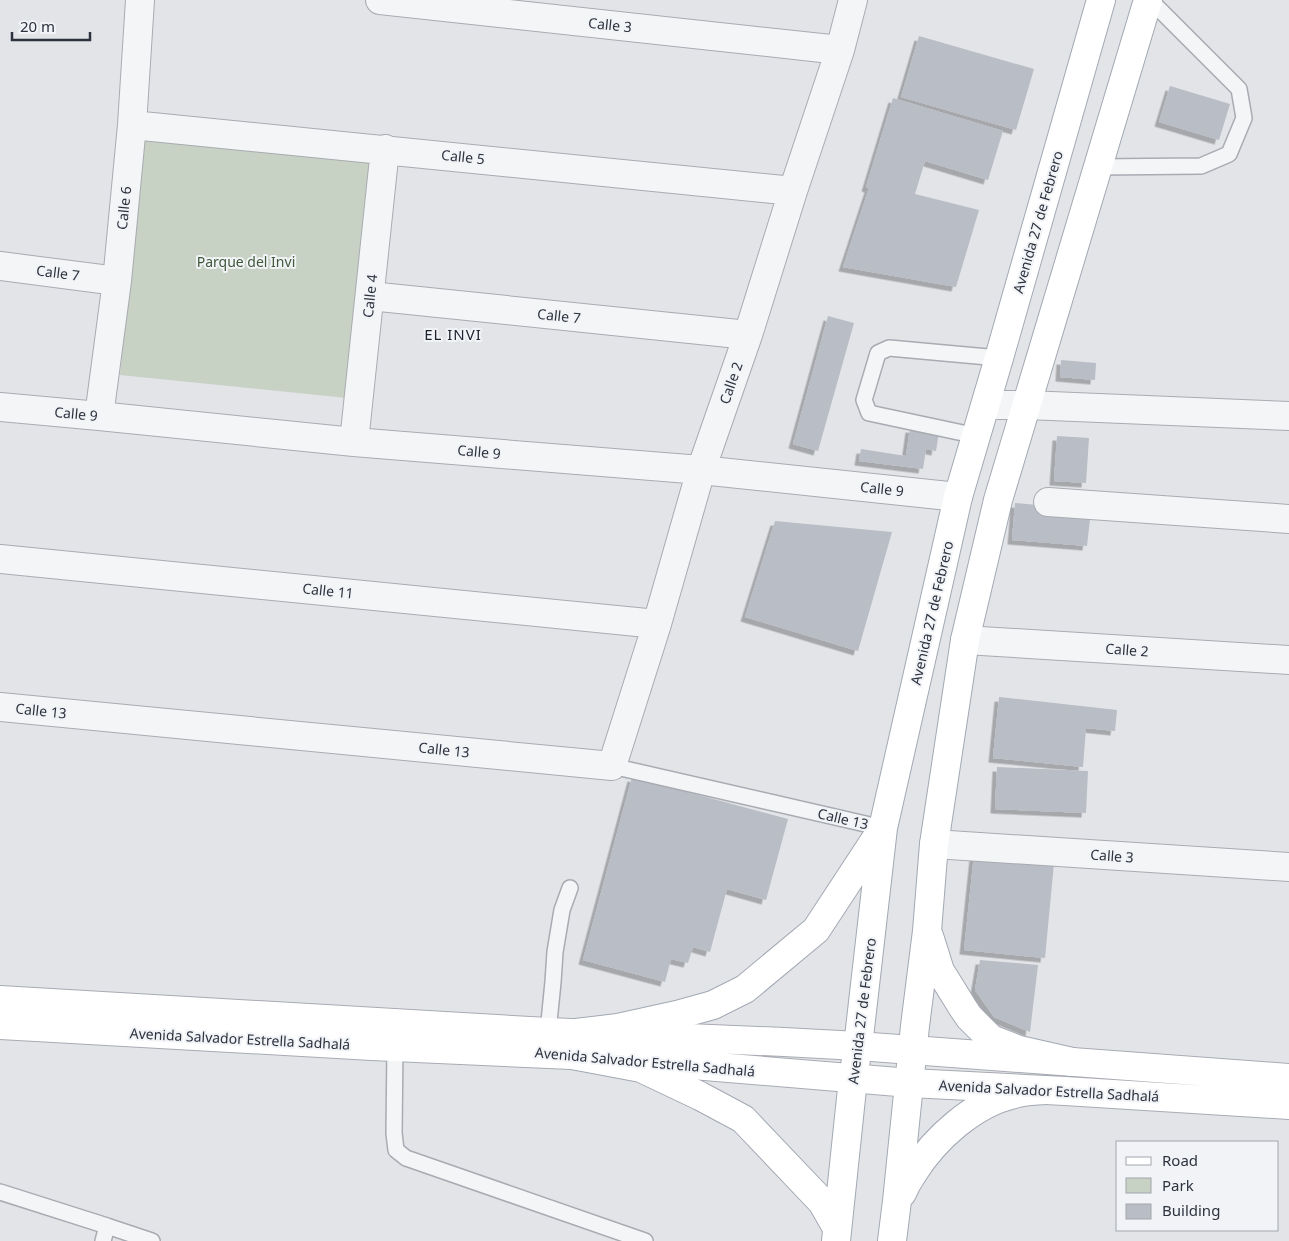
<svg xmlns="http://www.w3.org/2000/svg" width="1289" height="1241" font-family="'Noto Sans',sans-serif">
<defs>
<filter id="shadow"><feDropShadow dx="-4.5" dy="4.5" stdDeviation="0" flood-color="#0004"/></filter>
</defs>
<rect width="100%" height="100%" fill="#e2e4e8"/>
<path fill="#c7d1c4" d="M145,126L372,150L347,398L120,375Z"/>
<path fill="#b9bdc5" filter="url(#shadow)" d="M919,36L1034,69L1016,130L901,97Z
M1170,86L1230,104L1219,140L1159,122Z
M893,98L1003,131L988,180L925,161L915,194L979,210L956,287L843,267L869,188L866,187Z
M828,316L854,323L818,451L793,444Z
M1061,360L1096,363L1095,380L1060,377Z
M910,428L939,432L936,451L926,449L923,469L859,461L861,449L906,456Z
M1057,436L1089,438L1086,483L1054,481Z
M1015,503L1091,510L1087,546L1012,540Z
M775,521L892,532L858,651L745,617Z
M999,697L1117,710L1115,731L1086,728L1083,767L993,758Z
M997,767L1088,771L1086,813L995,809Z
M632,777L788,819L766,900L727,889L710,952L693,947L688,963L671,959L665,982L583,960Z
M974,855L1054,863L1045,958L964,950Z
M980,960L1038,965L1030,1032L994,1017L975,990Z"/>
<g fill="none" stroke-linecap="round" stroke-linejoin="round">
<defs>
<path id="lane" d="M1097,167L1201,166L1229,154L1244,118L1239,89L1150,0
M977,436L869,413L864,400L878,353L889,348L999,358
M612,766L883,828
M548,1032L553,982L555,952L562,910L570,888
M395,1047L394,1133L396,1150L406,1158L645,1241
M0,1192L107,1226L103,1241
M107,1226L152,1241"/>
<path id="street" d="M380,0L840,50
M132,125L793,191
M0,266L117,281
M370,296L748,335
M986,405H1027L1289,416
M0,407L99,416L354,442L701,470L958,497
M99,416L117,281L132,125L140,0
M354,442L385,149
M1048,502L1289,519
M0,559L657,624
M965,640L1289,660
M0,707L612,766L657,624L701,470L748,335L793,191L840,50L853,0
M934,844L1289,867"/>
<path id="secondary" d="M0,1000L548,1032L784,1042L858,1046L1289,1078
M0,1025L372,1046L572,1055L910,1083L1065,1091L1289,1105"/>
<path id="primary" d="M929,936L940,971L963,1008L969,1017L991,1039L1019,1050L1072,1062
M576,1033L618,1028L677,1015L713,1005L745,989L816,930L881,831
M572,1055L641,1068L700,1096L743,1119L822,1202L837,1228
M902,1193C905,1186 909,1179 913,1173C935,1138 974,1103 1014,1094C1024,1091 1035,1091 1045,1090
M836,1241L853,1079L858,1046L883,828L958,497L999,358L1101,0
M892,1241L897,1201L915,1026L927,931L934,844L965,640L998,500L1148,0"/>
</defs>
<use href="#lane" stroke="#a8abb2" stroke-width="18"/>
<use href="#street" stroke="#a8abb2" stroke-width="30"/>
<use href="#secondary" stroke="#a8abb2" stroke-width="30"/>
<use href="#primary" stroke="#a2a9b3" stroke-width="30"/>
<use href="#lane" stroke="#f4f5f7" stroke-width="15"/>
<use href="#street" stroke="#f4f5f7" stroke-width="28"/>
<use href="#secondary" stroke="#fff" stroke-width="28"/>
<use href="#primary" stroke="#fff" stroke-width="28"/>
</g>
<g text-anchor="middle" stroke-width="4" stroke-linejoin="round" paint-order="stroke">
<g font-size="14" fill="#2c323e" stroke="#f1f3f6">
<text transform="translate(610 25) rotate(6)" y="5">Calle 3</text>
<text transform="translate(463 157) rotate(6)" y="5">Calle 5</text>
<text transform="translate(124 208) rotate(-84)" y="5">Calle 6</text>
<text transform="translate(1038 222) rotate(-74)" y="5">Avenida 27 de Febrero</text>
<text transform="translate(58 273) rotate(7)" y="5">Calle 7</text>
<text transform="translate(370 296) rotate(-84)" y="5">Calle 4</text>
<text transform="translate(559 316) rotate(6)" y="5">Calle 7</text>
<text transform="translate(731 383) rotate(-71)" y="5">Calle 2</text>
<text transform="translate(76 414) rotate(5)" y="5">Calle 9</text>
<text transform="translate(479 452) rotate(5)" y="5">Calle 9</text>
<text transform="translate(882 489) rotate(6)" y="5">Calle 9</text>
<text transform="translate(328 591) rotate(6)" y="5">Calle 11</text>
<text transform="translate(932 613) rotate(-77)" y="5">Avenida 27 de Febrero</text>
<text transform="translate(1127 650) rotate(4)" y="5">Calle 2</text>
<text transform="translate(41 711) rotate(6)" y="5">Calle 13</text>
<text transform="translate(444 750) rotate(6)" y="5">Calle 13</text>
<text transform="translate(843 819) rotate(13)" y="5">Calle 13</text>
<text transform="translate(1112 856) rotate(4)" y="5">Calle 3</text>
<text transform="translate(862 1011) rotate(-83)" y="5">Avenida 27 de Febrero</text>
<text transform="translate(240 1039) rotate(3)" y="5">Avenida Salvador Estrella Sadhalá</text>
<text transform="translate(645 1062) rotate(5)" y="5">Avenida Salvador Estrella Sadhalá</text>
<text transform="translate(1049 1091) rotate(3)" y="5">Avenida Salvador Estrella Sadhalá</text>
</g>
<g font-size="14" fill="#40593a" stroke="#f1f3f6">
<text x="246" y="267">Parque del Invi</text>
</g>
<g font-size="15" letter-spacing="1" fill="#1e232f" stroke="#f1f3f6">
<text x="453" y="340">EL INVI</text>
</g>
</g>
<rect x="1116" y="1141" width="162" height="90" fill="#f1f3f6" stroke="#a2a6ac"/>
<rect x="1126" y="1157" width="25" height="8" fill="#ffffff" stroke="#a2a6ac"/>
<text x="1162" y="1166" font-size="15" fill="#2c323e">Road</text>
<rect x="1126" y="1178" width="25" height="15" fill="#c7d1c4" stroke="#a2a6ac"/>
<text x="1162" y="1191" font-size="15" fill="#2c323e">Park</text>
<rect x="1126" y="1204" width="25" height="15" fill="#b9bdc5" stroke="#a2a6ac"/>
<text x="1162" y="1216" font-size="15" fill="#2c323e">Building</text>
<path d="M12 32v8h78v-8" fill="none" stroke="#2c323e" stroke-width="2.5"/>
<text x="20" y="32" font-size="15" fill="#2c323e" stroke="#f1f3f6" stroke-width="4" paint-order="stroke">20 m</text>
</svg>
